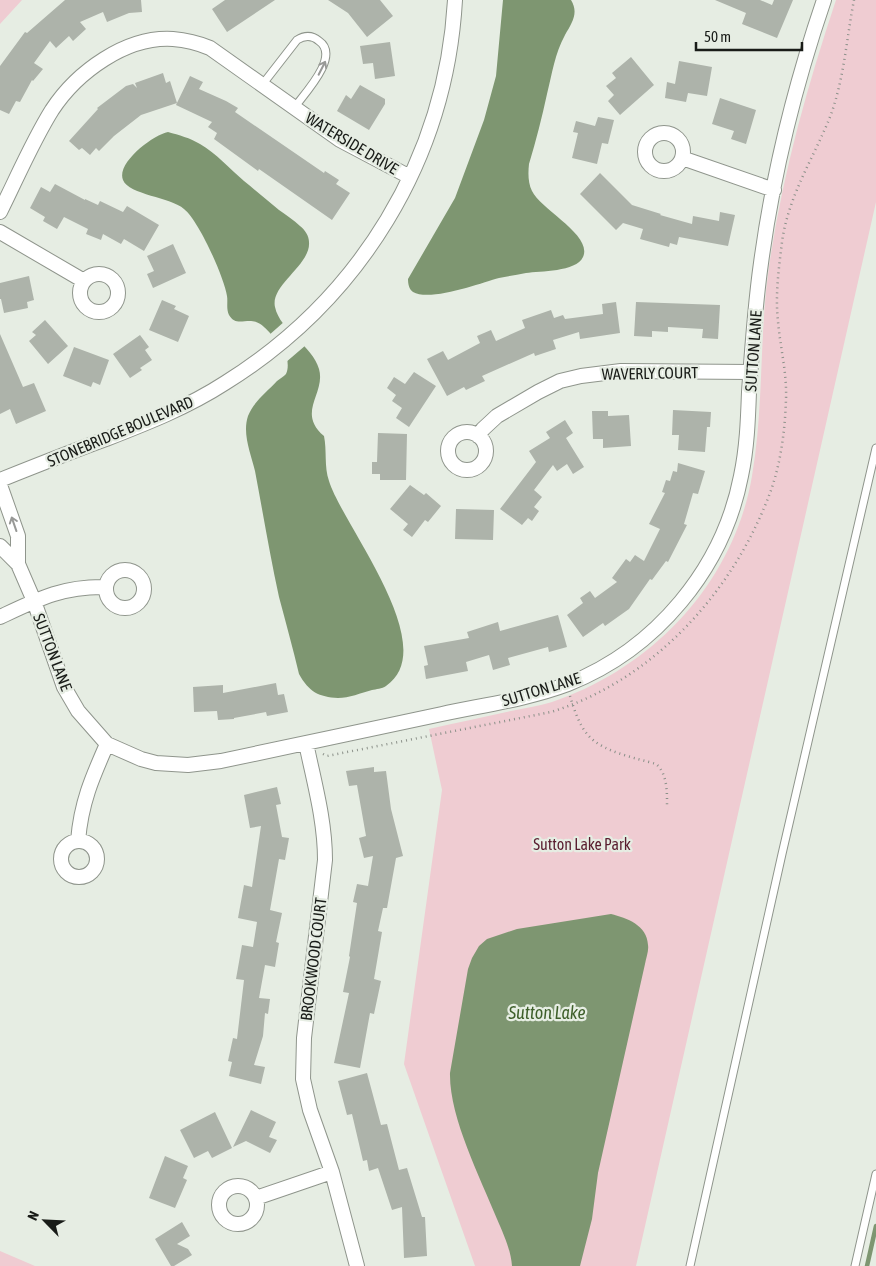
<svg xmlns="http://www.w3.org/2000/svg" width="876" height="1266" font-family="'Asap Condensed',sans-serif">
<rect width="100%" height="100%" fill="#e6ede3"/>
<path fill="#efccd2" d="M0,0H22L0,24Z
M836,0H876V202L636,1266H475L404,1064L442,790L429,729C456,723 483,717 511,711C524,708 539,706 552,702C653,668 734,582 752,476C764,407 759,336 769,267C782,176 807,87 836,0Z
M0,1251L35,1266H0Z"/>
<path fill="#7e9671" d="M503,0H571C579,13 572,23 565,35C555,53 552,74 547,94C542,117 536,141 529,164C528,173 528,183 532,191C541,210 593,235 583,257C576,272 540,271 526,273C517,275 508,276 499,278C481,283 430,302 413,292C409,289 408,284 408,279L455,198L484,120L496,76Z
M168,132C179,135 190,138 200,144C216,153 230,169 244,181C255,190 267,200 279,210C286,215 294,220 300,226C305,230 309,236 309,242C311,265 270,285 275,307C280,331 313,346 319,369C326,394 296,412 324,436C327,450 324,467 329,481C343,526 443,647 386,686C382,689 376,689 372,690C361,693 349,698 338,698C319,697 309,692 299,674C293,649 286,623 279,597C270,556 263,513 255,471C251,454 242,434 248,416C254,401 267,392 277,381C280,379 284,376 286,374C289,368 288,357 284,352C278,343 266,325 256,322C246,318 236,327 229,315C226,309 228,302 227,296C224,277 199,221 184,209C171,197 129,195 123,180C116,163 153,135 168,132Z
M611,914C627,918 647,925 648,945C649,951 646,958 645,964L598,1173L592,1219L580,1266H512C511,1250 503,1233 497,1219C480,1177 449,1117 450,1073L468,969L472,958L479,946L487,939L517,929Z"/>
<path fill="#e6ede3" d="M285,321L306,345L285,363L283,354L268,336Z"/>
<g fill="none" stroke-linecap="round" stroke-linejoin="round">
<path stroke="#7e9671" stroke-width="4.5" d="M867,1266L876,1226"/>
</g>
<path fill="#adb3aa" d="M65,0H141L142,12L129,13L107,22L103,12L80,22L86,29L73,41L69,36L56,48L50,41L34,63L43,69L33,81L32,80L20,102L16,101L9,114L0,110V66L25,32L27,33Z
M225,0H275L227,32L212,9Z
M328,0H380L393,16L367,37L348,13Z
M715,0H760L772,5L774,0H793L777,38L742,24L746,13Z
M390,42L395,76L375,79L373,63L363,64L360,46Z
M631,57L654,85L620,115L608,101L614,95L606,86L616,78L612,73Z
M679,61L712,67L707,96L688,93L686,102L665,98L667,82L675,84Z
M163,73L166,83L170,81L177,103L141,115L114,136L99,151L96,148L90,155L82,148L79,150L69,141L98,109L97,108L126,86L133,84L137,88L135,83Z
M190,76L203,82L199,89L226,101L238,108L235,112L324,173L325,171L339,180L336,184L350,193L332,220L259,169L258,171L214,139L217,133L208,127L212,122L176,105Z
M360,85L385,99V104L369,130L337,111L346,95L351,99Z
M720,98L756,110L746,144L731,139L734,131L712,124Z
M598,117L614,120L608,144L602,143L597,164L572,158L578,133L573,132L576,121L595,126Z
M600,173L632,205L661,214L660,215L692,224L693,216L719,221L720,212L735,215L728,246L679,237L677,245L670,243L669,247L640,239L643,229L623,223L616,230L580,194Z
M55,184L85,200V199L98,205L100,201L123,212L127,206L159,225L144,251L124,239L121,244L103,234L101,240L86,234L88,229L64,217L57,229L43,221L45,217L30,208L41,187L50,192Z
M173,244L186,273L153,288L147,274L154,271L147,256Z
M29,276L34,300L27,302L28,308L4,313L1,299H0V283Z
M162,300L176,306L174,309L189,316L178,342L149,330Z
M616,302L620,333L580,339L579,332L553,340L556,349L535,356L534,353L482,376L485,381L466,390L464,387L447,396L427,359L443,351L448,360L480,343L477,336L491,330L496,341L525,328L522,320L551,310L554,318L563,315L565,319L603,314L602,304Z
M636,302L720,305L718,339L702,338L703,329L668,327V332L652,331V337L634,336Z
M45,320L68,346L48,364L29,341L36,335L32,332Z
M0,334L23,387L34,383L46,411L16,424L10,409L0,414Z
M140,335L149,347L145,350L152,360L140,368L142,370L130,378L113,354Z
M74,347L109,360L100,385L93,382L91,387L63,376Z
M414,372L436,386L409,427L396,418L402,408L392,401L396,395L387,388L394,377L405,384Z
M673,410L711,412L710,427H707L705,452L678,450L679,435H672Z
M592,411H608V416L629,415L631,446L603,448V439H593Z
M565,420L573,433L566,438L584,467L573,474L567,464L557,471L553,465L534,490L542,497L534,507L539,511L532,521L528,518L522,525L500,509L536,462L529,451L550,438L546,432Z
M378,433L407,434L406,480H380V474H372V462H377Z
M678,463L705,471L698,494L693,493L684,524L687,525L668,562L666,561L652,580L650,579L629,609L605,626L603,623L583,637L567,615L583,603L580,598L590,591L595,598L617,582L612,578L626,559L630,562L635,555L644,561L660,529L649,524L665,493L662,492L666,480L670,481L673,471L677,472Z
M410,485L424,495L426,493L441,506L428,522L425,520L412,537L403,530L408,524L390,509Z
M456,509L494,510L493,540L455,539Z
M558,615L567,647L549,652L548,647L508,658L510,665L493,670L489,655L466,662L468,671L426,679L424,666L428,665L424,646L469,638L467,632L498,622L500,631Z
M276,683L278,695L284,694L288,712L267,716L266,712L234,718V719L218,720L217,711L194,712L193,687L223,685V693Z
M374,767V772L386,771L391,809L403,856L396,858L387,908H383L378,931L382,932L374,979L381,981L374,1014L370,1013L360,1068L334,1063L349,993L343,992L350,957L349,956L357,903L353,902L357,884L368,886L373,856L364,858L359,838L366,836L357,785L349,786L346,771Z
M277,787L281,804L276,805L282,837L289,838L285,860L279,859L270,910L282,913L276,942L279,943L275,967L265,965L259,998L270,999L268,1014L265,1013L263,1036L254,1065L265,1067L261,1084L229,1076L232,1062L228,1061L233,1038L237,1039L244,980L236,979L242,945L253,947L257,922L238,918L244,885L252,887L261,826L250,828L244,795Z
M367,1073L381,1125L387,1124L399,1170L407,1168L422,1217H425L427,1256L404,1258L402,1207L392,1210L378,1168L369,1171L367,1160L363,1161L352,1114L347,1115L338,1081Z
M251,1110L276,1122L269,1137L277,1140L270,1153L246,1141L233,1147Z
M215,1112L232,1148L212,1158L208,1151L194,1158L180,1130Z
M165,1156L188,1166L183,1178L187,1180L175,1208L149,1198Z
M182,1222L190,1236L177,1244L188,1249L192,1255L174,1266H171L155,1239Z"/>
<g fill="none" stroke-linecap="round" stroke-linejoin="round">
<defs>
<path id="service" d="M262,85L297,40C305,35 312,35 319,41C341,56 304,94 294,108
M690,1266L782,854L876,448
M855,1266L876,1174"/>
<path id="minor" d="M645 152a19 19 0 1 1 38 0a19 19 0 1 1-38 0Z
M682,158L774,190
M0,212C17,178 32,142 52,110C77,72 126,36 173,39C186,40 198,43 210,48L340,140L410,177
M0,232L84,281
M80 293a19 19 0 1 1 38 0a19 19 0 1 1-38 0Z
M448 451a19 19 0 1 1 38 0a19 19 0 1 1-38 0Z
M478,436L483,429L497,416L538,392L560,381L581,376L621,371L751,372
M0,480C35,466 70,452 106,439C147,423 188,407 225,383C360,299 446,159 455,0
M0,485L18,536V564
M0,546L18,564L34,601L64,687L78,711L107,744L141,759L156,763L188,765L221,761C295,745 368,730 442,714C484,705 528,699 568,684C656,649 723,569 741,476C747,448 748,420 749,392C752,349 755,305 761,263C773,174 795,85 824,0
M106 589a19 19 0 1 1 38 0a19 19 0 1 1-38 0Z
M0,617C38,599 63,586 106,587
M306,743C314,782 325,820 325,860L304,1038L303,1079L310,1110L332,1172L357,1266
M61 859a18 18 0 1 1 36 0a18 18 0 1 1-36 0Z
M78,841C81,803 92,778 107,744
M219 1205a19 19 0 1 1 38 0a19 19 0 1 1-38 0Z
M256,1198L332,1172"/>
</defs>
<use href="#service" stroke="#8f958c" stroke-width="9"/>
<use href="#minor" stroke="#8f958c" stroke-width="16"/>
<path stroke="#8b9089" stroke-width="2.5" stroke-dasharray="1 4" stroke-linecap="butt" d="M570,696C574,709 579,725 588,735C602,752 636,758 656,764C668,774 667,794 667,808
M323,754L327,756L551,712C654,680 733,592 770,493C781,463 785,430 786,399C787,372 780,347 778,321C775,295 779,267 782,242C788,198 811,162 828,122C844,83 846,41 854,0"/>
<use href="#service" stroke="#fff" stroke-width="7"/>
<use href="#minor" stroke="#fff" stroke-width="14"/>
</g>
<defs><path id="oneway-shaft" d="M-6 0H5M1.5-3L5.5 0L1.5 3" fill="none" stroke-width="1.6" stroke-linecap="round" stroke-linejoin="round" transform="scale(1.25)"/></defs>
<g stroke="#989997">
<use href="#oneway-shaft" transform="translate(322 68) rotate(-63)"/>
<use href="#oneway-shaft" transform="translate(14 524) rotate(-109)"/>
</g>
<g text-anchor="middle" stroke-width="4.5" stroke-linejoin="round" paint-order="stroke">
<g font-size="16" fill="#191c18" stroke="#e6ede3">
<text transform="translate(352 143) rotate(31)" y="6">WATERSIDE DRIVE</text>
<text transform="translate(753 351) rotate(-86)" y="6">SUTTON LANE</text>
<text transform="translate(650 373) rotate(-1)" y="6">WAVERLY COURT</text>
<text transform="translate(120 431) rotate(-23)" y="6">STONEBRIDGE BOULEVARD</text>
<text transform="translate(53 652) rotate(69)" y="6">SUTTON LANE</text>
<text transform="translate(541 689) rotate(-17)" y="6">SUTTON LANE</text>
<text transform="translate(313 959) rotate(-83)" y="6">BROOKWOOD COURT</text>
</g>
<g font-size="16" fill="#591d2f" stroke="#e6ede3">
<text x="582" y="850">Sutton Lake Park</text>
</g>
<g font-size="18" font-style="italic" fill="#3e5f2a" stroke="#e6ede3">
<text x="547" y="1019">Sutton Lake</text>
</g>
</g>
<g transform="translate(45 1221) rotate(294)" stroke="#e6ede3" stroke-width="4" paint-order="stroke">
<path d="M0-4L9 19L0 12L-9 19Z" fill="#191c18"/>
<text y="-8" font-size="14" font-weight="bold" text-anchor="middle" fill="#191c18">N</text>
</g>
<path d="M696 42v8h106v-8" fill="none" stroke="#191c18" stroke-width="2.5"/>
<text x="704" y="42" font-size="15" fill="#191c18" stroke="#e6ede3" stroke-width="4" paint-order="stroke">50 m</text>
</svg>
